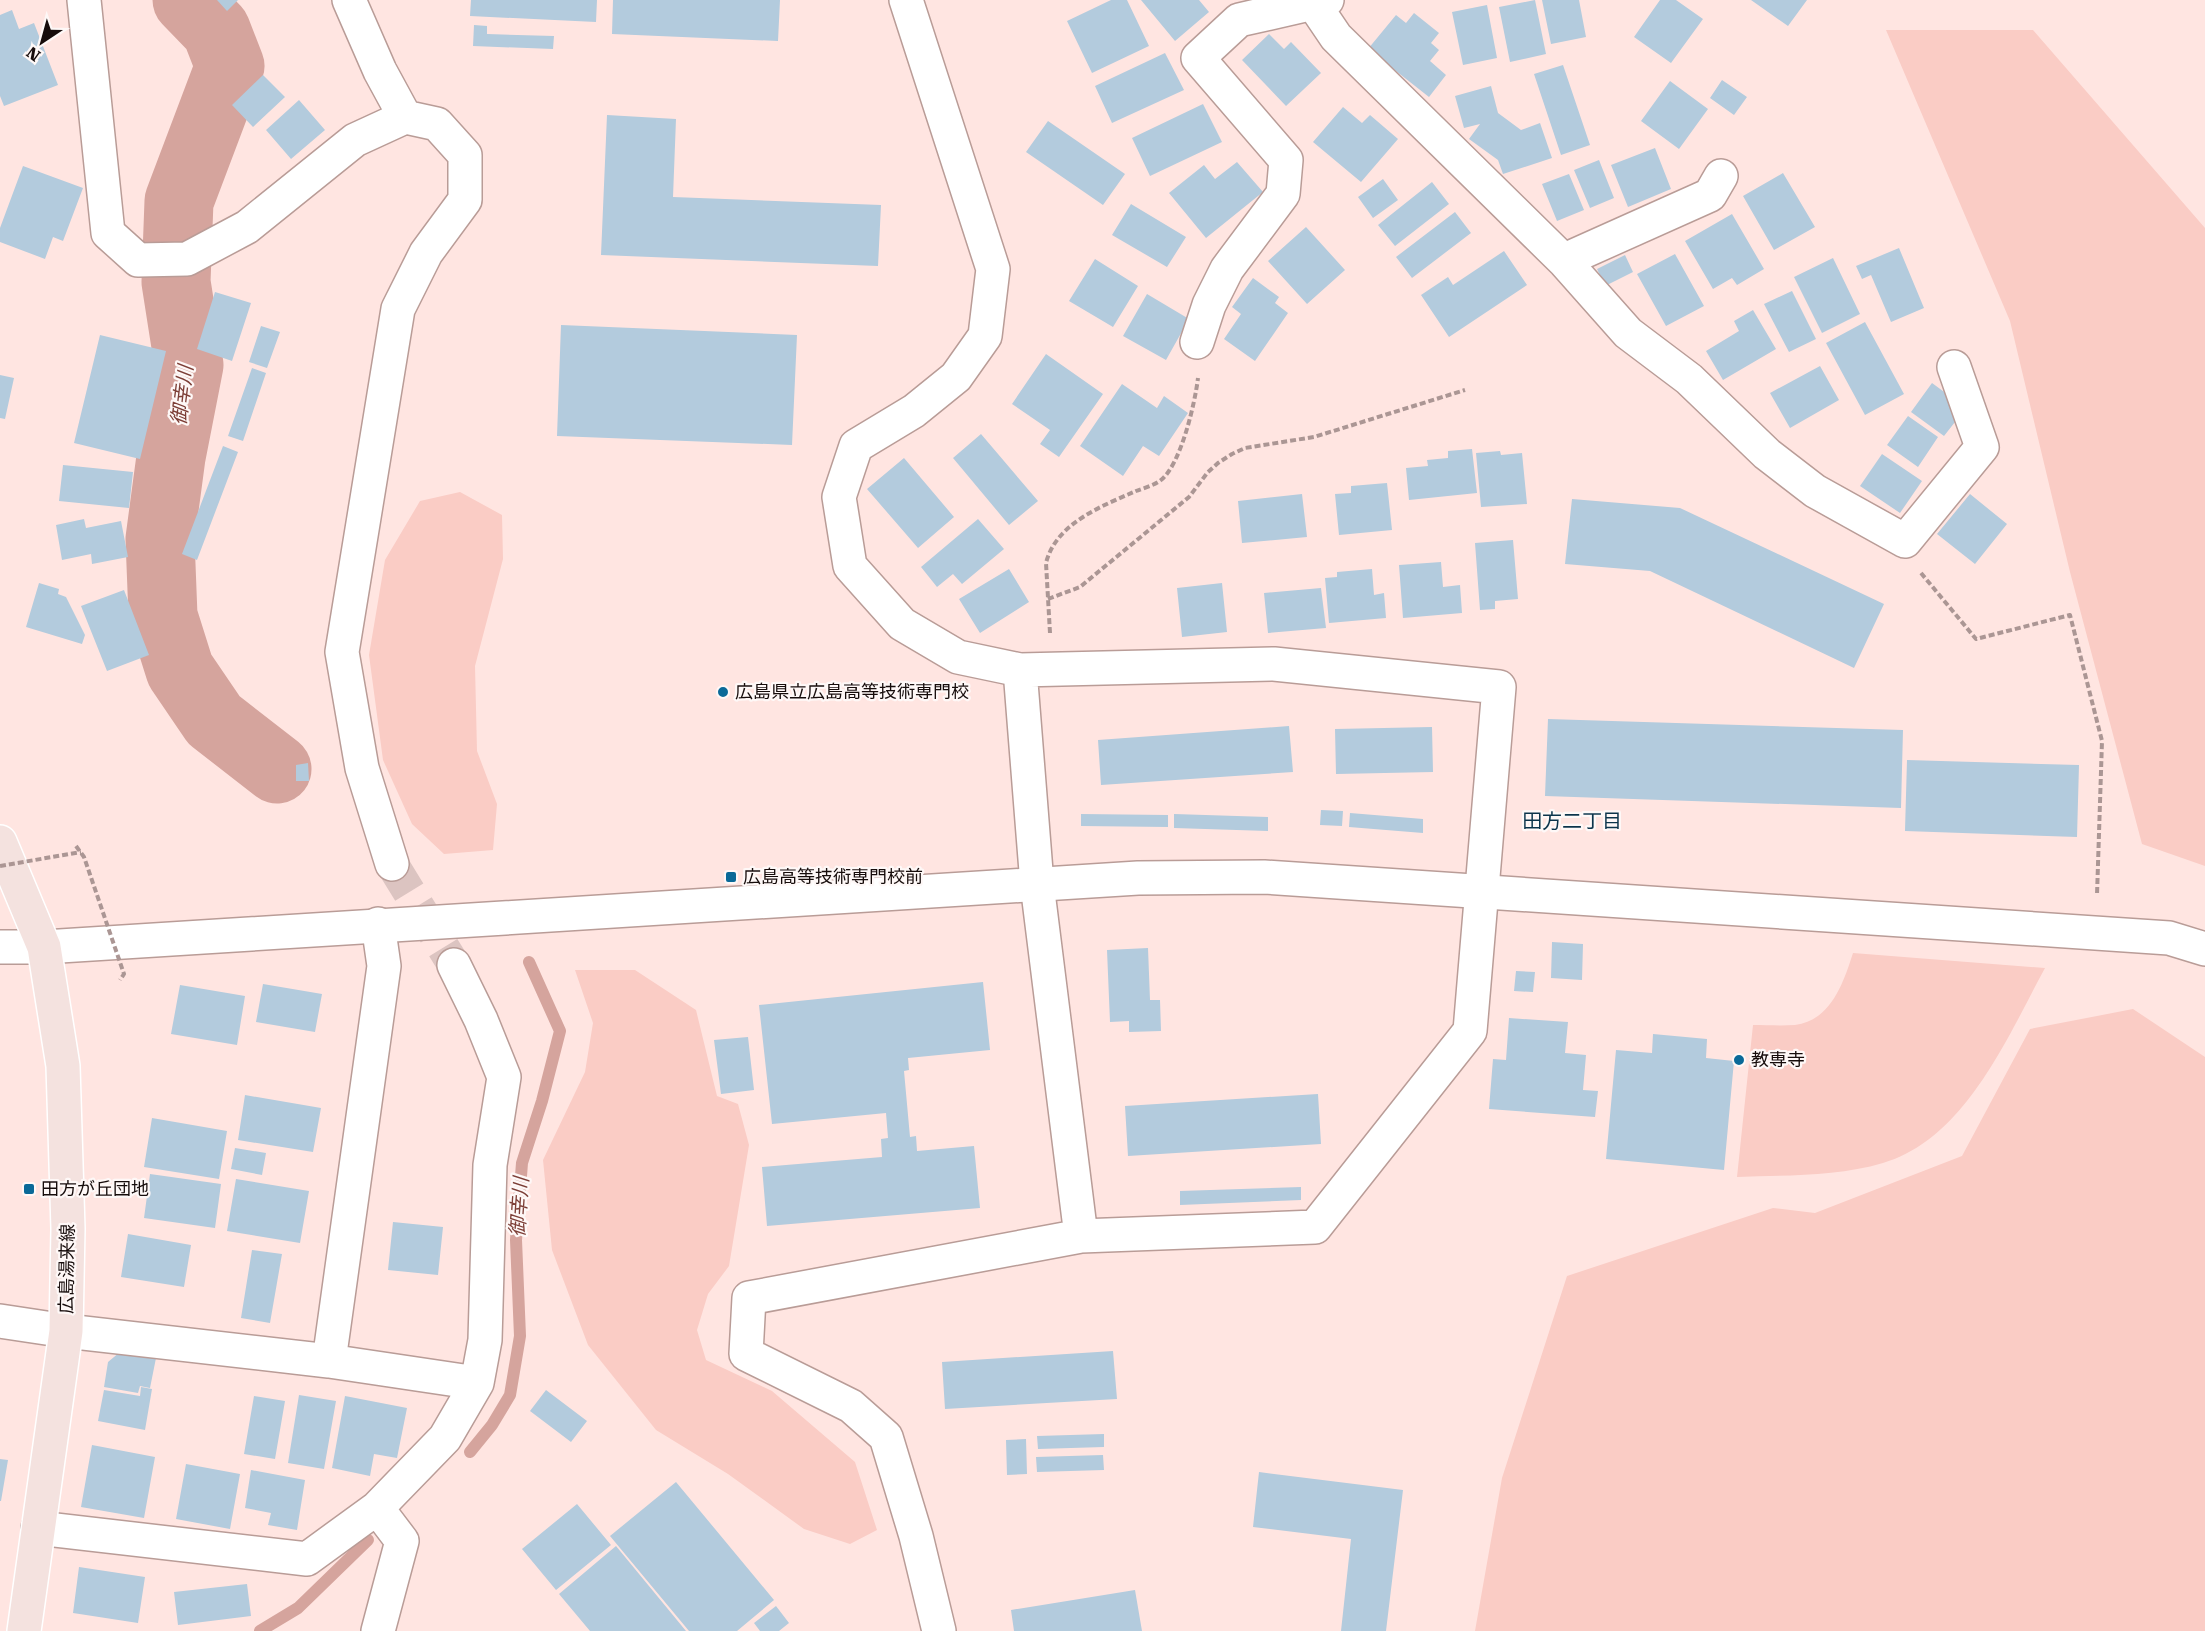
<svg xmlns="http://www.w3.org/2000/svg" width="2205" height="1631" font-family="'Roboto Serif','Noto Sans JP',serif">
<rect width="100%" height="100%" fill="#ffe5e1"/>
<path fill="#faccc5" d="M1886,30H2033L2205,228V866L2142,844L2070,572L2010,321Z
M460,492L502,515L503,559L475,666L477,751L497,804L493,850L444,854L412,824L383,760L369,655L385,560L420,501Z
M1853,953L2045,968C2007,1038 1965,1139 1883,1163C1836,1177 1785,1175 1737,1177L1753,1025C1766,1025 1781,1026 1795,1025C1831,1020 1843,984 1853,953Z
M575,970H635L696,1010L717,1096L738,1104L749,1145L729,1266L708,1294L697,1330L706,1360L772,1391L855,1462L877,1530L850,1544L804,1529L728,1474L656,1430L588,1345L552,1250L543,1160L585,1072L593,1023Z
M2133,1009L2205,1057V1631H1475L1502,1478L1567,1276L1773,1208L1815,1213L1962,1156L2030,1029Z"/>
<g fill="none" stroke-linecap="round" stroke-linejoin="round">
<path stroke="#d5a49d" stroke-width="12" d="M470,1452L492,1425L510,1395L520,1336L516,1240L522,1163L542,1101L560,1031L529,962
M260,1631L298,1608L368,1540"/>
<path stroke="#d5a49d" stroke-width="69" d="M187,0L216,30L230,66L179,201L176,282L189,365L171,457L160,539L163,616L180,670L214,720L277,769"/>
</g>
<path fill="#b3cbdd" d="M217,0H238L227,11Z
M471,0H597L596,22L470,16Z
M613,0H780L778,41L612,34Z
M1111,0H1127L1149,46L1092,73L1067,21Z
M1141,0H1199L1209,12L1175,41Z
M1535,0L1546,54L1510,62L1499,7Z
M1542,0H1579L1586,37L1551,44Z
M1660,0H1676L1703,19L1671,63L1634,37Z
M1751,0H1807L1788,26Z
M1487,5L1497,58L1463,65L1452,12Z
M12,10L19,29L34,23L58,85L4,106L0,96V15Z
M1414,13L1439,33L1431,43L1439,50L1430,61L1446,75L1429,97L1368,49L1396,15L1406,23Z
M474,25L487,26V34L554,36L553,49L473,46Z
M1269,34L1284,49L1291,42L1321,73L1286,106L1242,60Z
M1165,53L1184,90L1112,123L1095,86Z
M1563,65L1590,145L1561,155L1534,74Z
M263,75L285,97L253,127L232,105Z
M1722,80L1747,97L1734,115L1710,98Z
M1670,81L1708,109L1679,149L1641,121Z
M1491,86L1498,113L1521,130L1540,123L1552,158L1503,174L1498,160L1469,139L1480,124L1464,128L1455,96Z
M299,100L325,130L291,159L266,130Z
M1203,104L1222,142L1150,176L1132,138Z
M1343,107L1362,123L1370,115L1398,139L1361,182L1313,142Z
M607,115L676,119L673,197L881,205L878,266L601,255Z
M1048,121L1125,174L1103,205L1026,152Z
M1655,148L1671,189L1628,207L1611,165Z
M1599,160L1614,198L1590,208L1574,170Z
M1237,162L1263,192L1206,238L1169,193L1204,165L1215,179Z
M23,166L83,188L63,241L53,237L45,259L0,242V228Z
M1783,173L1815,227L1774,250L1743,196Z
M1569,174L1584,210L1557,221L1542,184Z
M1383,179L1398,200L1373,218L1358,197Z
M1432,182L1449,204L1395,246L1378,225Z
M1131,204L1186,237L1167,267L1112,235Z
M1455,212L1471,233L1412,278L1396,257Z
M1732,214L1764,269L1737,285L1732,278L1713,289L1685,241Z
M1306,227L1345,270L1307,304L1268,261Z
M1899,248L1924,308L1891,322L1871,275L1862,279L1856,266Z
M1504,251L1527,285L1449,337L1421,295L1448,277L1453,285Z
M1675,254L1704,306L1666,326L1637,274Z
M1625,255L1633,272L1605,286L1597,269Z
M1833,258L1860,314L1822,333L1794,277Z
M1095,259L1138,286L1113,327L1069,301Z
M1253,278L1279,297L1275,303L1288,313L1255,361L1224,339L1241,314L1232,307Z
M1792,291L1816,339L1789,352L1764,304Z
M215,292L251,303L232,361L197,349Z
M1147,294L1189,319L1166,360L1123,336Z
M1753,310L1776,349L1723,380L1706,351L1739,331L1734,321Z
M1865,322L1904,394L1865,415L1826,343Z
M561,325L797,335L792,445L557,436Z
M261,326L280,332L267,368L249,362Z
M100,335L166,351L140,459L74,443Z
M1046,354L1103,394L1059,457L1040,444L1050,430L1012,404Z
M1820,366L1839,400L1790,428L1770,393Z
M252,368L266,373L243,441L228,436Z
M0,375L14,378L5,419L0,418Z
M1932,383L1966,408L1944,436L1911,412Z
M1122,384L1157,408L1164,396L1188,413L1159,456L1143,446L1123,476L1080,446Z
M1908,416L1938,437L1918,467L1887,445Z
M981,434L1038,501L1009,525L953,458Z
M223,446L238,452L197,560L182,554Z
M1472,449L1477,493L1409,500L1406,468L1428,466L1427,460L1448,458V451Z
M1500,451L1501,455L1522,453L1527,504L1481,507L1476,453Z
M1882,454L1922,481L1900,513L1860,486Z
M904,458L954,517L918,548L867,489Z
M63,465L133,472L129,508L59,501Z
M1387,483L1392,530L1339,535L1335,494L1351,493V486Z
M1302,494L1307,537L1242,543L1238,501Z
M1970,494L2007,524L1975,564L1937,534Z
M1572,499L1680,508L1884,604L1854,668L1650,571L1565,564Z
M84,519L86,528L121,521L128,557L92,564L91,554L62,560L56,525Z
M978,519L1004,549L962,584L953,574L937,587L921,567Z
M1513,540L1518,599L1495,601V609L1480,610L1475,543Z
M1441,562L1443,587L1460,585L1462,613L1403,618L1399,565Z
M1009,569L1029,602L980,633L959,599Z
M1372,569L1374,595L1384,593L1386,618L1329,623L1325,578L1337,577V572Z
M39,583L59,589L58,594L66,597L85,635L82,644L26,627Z
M1222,583L1227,632L1182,637L1177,588Z
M1321,588L1326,628L1268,633L1264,593Z
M124,590L149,655L107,671L81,606Z
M1548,719L1903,730L1901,808L1545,796Z
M1289,726L1293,772L1101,785L1098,740Z
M1432,727L1433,772L1336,774L1335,729Z
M1907,760L2079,765L2077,837L1905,831Z
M308,763L309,781H296V765Z
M1321,810L1343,811L1342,826L1320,825Z
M1350,813L1423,819V833L1349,827Z
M1081,814L1168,815V827L1081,826Z
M1174,814L1268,817V831L1174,828Z
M1552,942L1583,944L1582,980L1551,978Z
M1148,948L1150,1000H1160L1161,1031L1129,1032V1021L1110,1022L1107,950Z
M1516,971L1535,972L1533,992L1514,991Z
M983,982L990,1050L908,1058L909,1070L904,1071L910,1137L916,1136L917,1151L974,1146L980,1208L767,1226L762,1167L882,1157L881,1139L888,1138L886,1113L772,1124L759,1005Z
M263,984L322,994L315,1032L256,1022Z
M180,985L245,996L237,1045L171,1034Z
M1509,1018L1568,1022L1565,1053L1586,1055L1583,1090L1598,1091L1595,1117L1489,1109L1493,1059L1506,1060Z
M1653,1034L1707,1039L1706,1058L1734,1061L1724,1170L1606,1159L1616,1050L1652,1053Z
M748,1037L754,1090L721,1094L714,1040Z
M1318,1094L1321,1144L1128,1156L1125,1106Z
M245,1095L321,1108L313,1152L238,1140Z
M152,1118L227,1131L219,1179L144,1167Z
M235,1148L266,1153L262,1175L231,1169Z
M150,1174L221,1184L215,1228L144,1218Z
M236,1179L309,1191L300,1243L227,1231Z
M1301,1187V1200L1180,1205V1191Z
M393,1222L443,1227L438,1275L388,1270Z
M128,1234L191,1245L184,1287L121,1277Z
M252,1250L282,1254L270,1323L241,1318Z
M1113,1351L1117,1399L945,1409L942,1362Z
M120,1352L156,1358L150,1388L140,1386L138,1393L104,1387L108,1362Z
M141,1387L152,1389L145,1430L98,1421L104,1390L140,1396Z
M546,1390L587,1421L571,1442L530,1411Z
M299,1395L336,1401L324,1469L288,1463Z
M254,1396L285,1401L275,1459L244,1454Z
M345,1396L407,1408L397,1458L374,1454L370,1476L332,1468Z
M1104,1434V1447L1038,1449L1037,1436Z
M1026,1439L1027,1474L1007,1475L1006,1440Z
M92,1445L155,1457L144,1518L81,1507Z
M1103,1455L1104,1470L1037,1472L1036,1457Z
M0,1459L8,1460L1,1501H0Z
M186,1464L240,1474L230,1529L176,1519Z
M251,1470L305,1480L297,1530L268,1525L271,1513L245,1508Z
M1259,1472L1403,1490L1386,1631H1341L1351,1539L1253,1527Z
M676,1482L774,1600L737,1631H689L610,1536Z
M577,1504L611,1545L556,1590L522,1549Z
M616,1546L686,1631H590L559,1594Z
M79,1567L145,1577L138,1623L73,1613Z
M247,1584L251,1616L178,1625L174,1592Z
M1135,1590L1142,1631H1014L1011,1610Z
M776,1606L789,1623L779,1631H760L754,1623Z"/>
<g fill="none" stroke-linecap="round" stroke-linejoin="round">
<path stroke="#dcc4c1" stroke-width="33" stroke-dasharray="33 16" stroke-linecap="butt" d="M392,864L454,965"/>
<defs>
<path id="minor" d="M84,0L108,233L138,260L187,259L247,227L355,140L405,117L437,124L465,155V200L426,253L398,309L342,652L362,768L392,864
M349,0L380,71L405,117
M906,0L993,269L985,336L956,377L914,411L856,446L839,497L850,566L902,624L958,657L1020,670L1274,664L1499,687L1470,1031L1315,1227L1081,1236L749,1298L746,1354L851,1406L886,1437L916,1536L939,1631
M1313,3L1336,37L1565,262L1628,333L1689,379L1767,454L1815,491L1905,541L1982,447L1954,367
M1565,262L1576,255L1710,195L1721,176
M1197,342L1209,305L1227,269L1283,194L1286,160L1198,58L1239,20L1327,0
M1020,670L1037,884L1081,1236
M0,1321L66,1331L329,1361L477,1383
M329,1361L384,966L378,924
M377,1508L402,1541L378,1631
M38,1528L307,1559L377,1508L445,1438L477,1383L485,1340L490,1165L504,1077L481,1020L454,965"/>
<path id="tertiary" d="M0,947H44L1138,878L1264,877L2169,938L2205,949"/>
<path id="primary" d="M0,842L44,947L63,1066L68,1229L66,1331L24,1631"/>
</defs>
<use href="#minor" stroke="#b99c97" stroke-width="36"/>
<use href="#tertiary" stroke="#b99c97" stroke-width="36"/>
<use href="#primary" stroke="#fff" stroke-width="36"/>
<path stroke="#ab9694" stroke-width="4" stroke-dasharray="6 3" stroke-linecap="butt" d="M1921,573L1976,639L2070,615L2102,741L2097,895
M1048,599L1080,587L1189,497L1208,472L1218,463L1232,454L1245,448L1314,437L1465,390
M1050,633L1046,563C1056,523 1102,506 1136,491C1144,488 1155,485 1161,480C1181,464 1195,403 1198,378"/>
<use href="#minor" stroke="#fff" stroke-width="33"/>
<use href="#tertiary" stroke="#fff" stroke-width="33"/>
<use href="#primary" stroke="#f4e2df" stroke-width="33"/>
<path stroke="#ab9694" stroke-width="4" stroke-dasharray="6 3" stroke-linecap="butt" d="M76,846L84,857L124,974L120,980
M0,866L81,852"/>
</g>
<g fill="#0a6998" stroke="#fef8f7" stroke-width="2">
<circle cx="723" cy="692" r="6"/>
<rect x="725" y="871" width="12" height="12" rx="3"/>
<circle cx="1739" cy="1060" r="6"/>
<rect x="23" y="1183" width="12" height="12" rx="3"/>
</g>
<g text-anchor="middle" stroke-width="4.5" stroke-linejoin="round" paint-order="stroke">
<g font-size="18" fill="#160c0b" stroke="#fef8f7" text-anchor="start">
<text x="735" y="698">広島県立広島高等技術専門校</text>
<text x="743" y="883">広島高等技術専門校前</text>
<text x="1751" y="1066">教専寺</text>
<text x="41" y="1195">田方が丘団地</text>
</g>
<g font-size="18" fill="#160c0b" stroke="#fef8f7">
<text transform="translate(67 1269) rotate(-89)" y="6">広島湯来線</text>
</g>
<g font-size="20" font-style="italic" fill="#7c3e36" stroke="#fef8f7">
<text transform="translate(182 395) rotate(-83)" y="7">御幸川</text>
<text transform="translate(519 1207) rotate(-86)" y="7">御幸川</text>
</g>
<g font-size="20" fill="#0c344b" stroke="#fef8f7">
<text x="1572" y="828">田方二丁目</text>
</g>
</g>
<g transform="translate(42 42) rotate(216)" stroke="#fef8f7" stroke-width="4.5" paint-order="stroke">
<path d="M0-4.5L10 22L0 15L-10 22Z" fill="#160c0b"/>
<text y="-9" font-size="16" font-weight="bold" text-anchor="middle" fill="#160c0b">N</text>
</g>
</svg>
